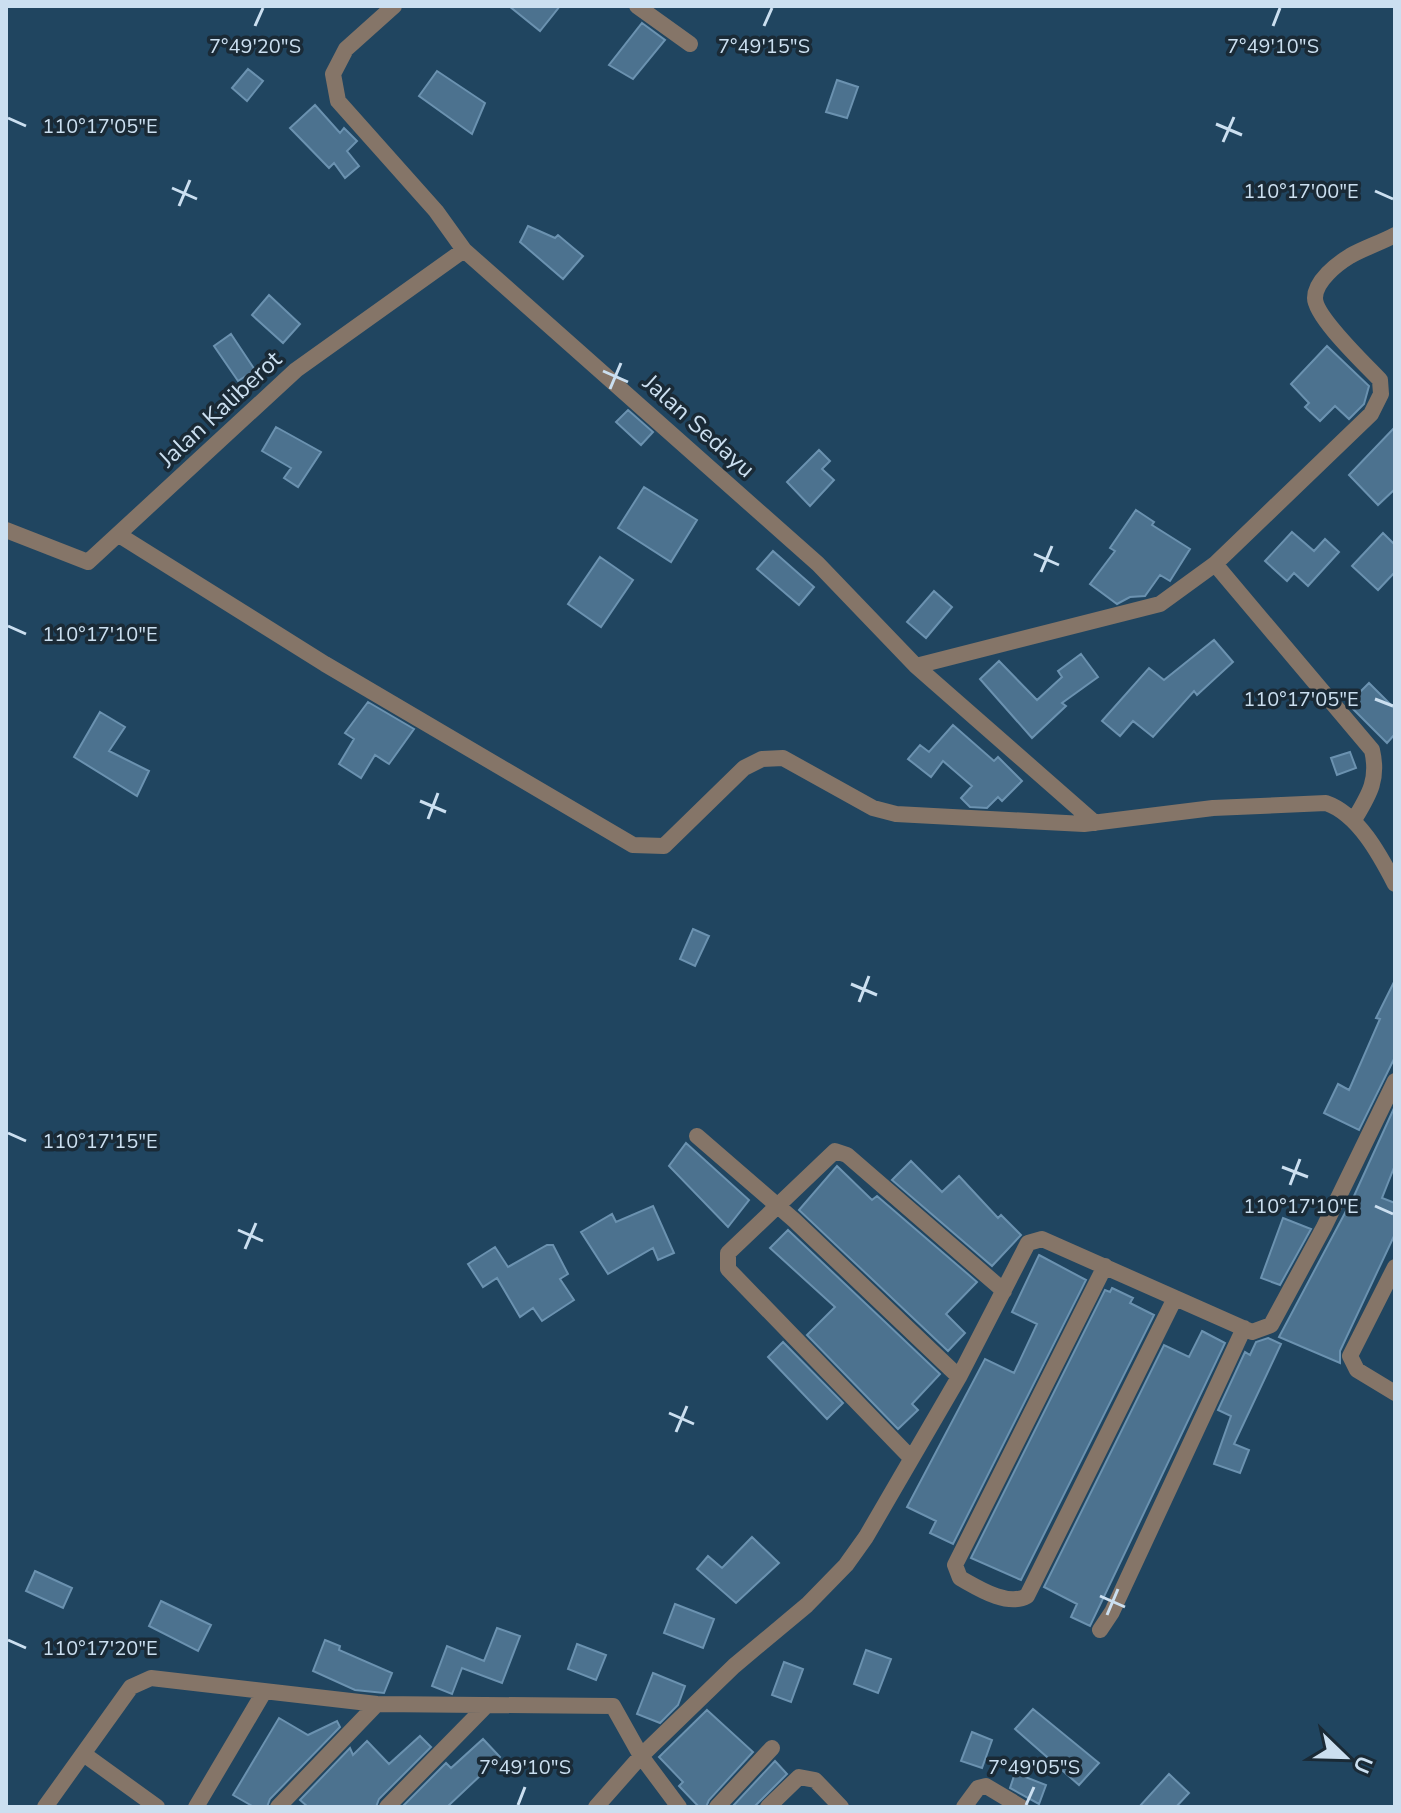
<svg xmlns="http://www.w3.org/2000/svg" width="1401" height="1813" font-family="'Nunito Sans',sans-serif">
<rect width="100%" height="100%" fill="#204560"/>
<path fill="#4c728f" stroke="#6b92b0" stroke-width="2" d="M509,6H560L540,31Z
M642,23L665,40L633,79L609,65Z
M248,69L263,81L247,101L232,88Z
M437,71L485,103L472,134L419,96Z
M837,80L858,87L847,118L826,112Z
M315,105L340,133L344,128L357,141L347,151L359,166L345,178L334,163L329,168L290,128Z
M528,226L555,238L558,235L583,256L563,279L520,242Z
M269,295L300,324L283,343L252,315Z
M231,334L255,370L238,381L214,346Z
M1327,346L1369,386L1364,404L1349,419L1335,406L1320,421L1305,407L1309,403L1291,384Z
M628,410L653,432L641,445L616,422Z
M276,427L321,452L298,487L284,478L291,468L262,451Z
M1395,427V489L1378,505L1349,475Z
M819,450L830,461L822,469L834,480L810,506L787,482Z
M644,487L697,520L671,562L618,528Z
M1136,510L1154,522L1152,525L1190,549L1170,581L1160,575L1145,596L1130,597L1117,604L1090,584L1115,551L1110,548Z
M1292,532L1314,551L1325,539L1339,552L1308,586L1294,573L1287,581L1265,561Z
M1383,533L1395,545V572L1378,590L1352,566Z
M773,551L814,587L799,605L757,569Z
M600,557L633,580L601,627L568,604Z
M934,591L952,607L926,638L907,622Z
M1214,640L1233,662L1197,695L1194,691L1153,737L1133,721L1120,736L1102,721L1149,668L1164,680Z
M1081,654L1098,677L1062,703L1066,706L1032,738L980,679L999,661L1037,700L1062,677L1058,671Z
M1369,683L1395,709V734L1387,743L1348,704Z
M368,702L414,729L389,764L375,755L361,778L339,764L354,739L345,733Z
M100,712L125,727L109,751L149,771L137,796L74,757Z
M953,725L994,761L998,757L1022,781L1002,801L998,797L987,808L970,807L961,798L972,786L943,761L931,777L908,759L920,745L929,752Z
M1350,752L1356,768L1337,775L1331,758Z
M693,929L709,936L695,966L680,959Z
M1395,980V1057L1359,1130L1324,1113L1338,1084L1349,1090L1380,1019L1376,1018Z
M1395,1106V1165L1382,1198L1395,1203V1234L1340,1351V1363L1279,1337L1354,1196Z
M686,1143L749,1200L728,1227L669,1166Z
M911,1161L942,1192L959,1176L998,1218L1001,1215L1021,1235L992,1266L892,1180Z
M837,1166L872,1200L877,1196L977,1282L946,1314L965,1333L948,1351L799,1210Z
M653,1206L674,1253L658,1260L653,1248L608,1274L581,1232L612,1214L616,1222Z
M1283,1218L1311,1229L1280,1285L1261,1278Z
M788,1230L940,1374L912,1404L918,1410L898,1429L807,1335L835,1307L770,1248Z
M547,1245H553L568,1274L560,1279L574,1300L542,1321L533,1308L520,1317L497,1278L483,1287L468,1264L495,1247L508,1267Z
M1039,1255L1086,1280L953,1544L930,1533L936,1521L907,1507L985,1359L1014,1373L1037,1324L1012,1312Z
M1112,1288L1133,1298L1130,1303L1154,1315L1021,1580L971,1558L1105,1290L1110,1292Z
M1202,1331L1225,1343L1090,1626L1071,1617L1077,1604L1044,1587L1164,1345L1189,1357Z
M1268,1338L1281,1344L1234,1444L1249,1450L1240,1473L1214,1464L1231,1416L1218,1410L1245,1352L1250,1355L1256,1342Z
M783,1342L843,1403L827,1419L768,1357Z
M752,1537L779,1563L736,1603L697,1569L708,1556L722,1568Z
M35,1571L72,1588L63,1608L26,1591Z
M161,1601L211,1625L198,1651L149,1626Z
M675,1604L714,1619L703,1648L664,1633Z
M497,1628L520,1636L502,1683L462,1668L452,1694L432,1686L447,1646L484,1661Z
M325,1640L340,1646L339,1650L392,1673L384,1693L355,1690L313,1671Z
M577,1644L606,1655L596,1680L568,1669Z
M866,1650L891,1659L878,1693L854,1684Z
M784,1662L803,1669L791,1702L772,1695Z
M653,1673L685,1686L678,1705L660,1723L637,1714Z
M1033,1709L1099,1763L1079,1785L1015,1729Z
M707,1710L753,1752L709,1800L706,1807H699L679,1786L683,1782L659,1757Z
M279,1718L308,1735L337,1721L340,1727L270,1799L267,1807H254L233,1795Z
M972,1732L992,1740L982,1768L961,1761Z
M420,1736L431,1747L379,1799L376,1807H308L300,1800L350,1748L353,1755L367,1741L389,1764Z
M483,1739L500,1757L447,1807H402L446,1763L451,1768Z
M775,1761L787,1774L754,1807H732Z
M1015,1773L1046,1785L1039,1804L1010,1788Z
M1169,1774L1189,1793L1176,1807H1139Z"/>
<g fill="none" stroke-linecap="round" stroke-linejoin="round">
<path stroke="#857568" stroke-width="16" d="M394,6L346,49L333,74L338,101L436,211L464,250L818,564L916,666L1095,823
M637,6L690,44
M6,530L88,562L296,370L464,250
M119,535L325,664L633,845L664,846L744,768L762,759L783,758L873,808L896,814L1084,824L1213,808L1326,803C1358,814 1380,855 1395,884
M1215,564L1372,750C1379,780 1369,795 1354,820
M916,666L1160,604L1215,564L1371,414L1381,394L1380,380C1365,364 1315,317 1315,298C1315,281 1337,264 1350,256C1364,248 1380,243 1395,235
M697,1136L794,1220L959,1377
M1105,1266L955,1565L960,1578C978,1588 1007,1607 1027,1596L1175,1298
M1395,1267L1350,1356L1357,1370L1395,1393
M911,1458L728,1269V1253L835,1151L847,1155L1004,1291
M1100,1630L1112,1612L1244,1328
M85,1755L157,1807
M45,1807L131,1687L151,1678L377,1704L613,1706L641,1756L679,1807
M196,1807L264,1692
M278,1807L377,1704
M387,1807L487,1705
M596,1807L641,1756L734,1666L807,1605L846,1565L866,1537L959,1377L1028,1243L1042,1239L1252,1332L1271,1325L1324,1227L1395,1081
M717,1807L772,1748
M768,1807L799,1777L815,1780L841,1807
M964,1807L978,1788L986,1786L1021,1807"/>
</g>
<path fill="none" stroke="#cbdff0" stroke-width="3" d="M255,26L263,8M764,26L772,8M1273,26L1280,8M8,118L26,126M1216,124L1242,135M1223,142L1234,117M172,188L197,199M1375,191L1393,199M179,206L190,180M603,371L628,382M610,389L621,363M1034,554L1059,565M1041,572L1052,546M8,626L26,634M1375,699L1393,706M420,801L446,812M428,819L438,793M851,984L877,995M859,1002L869,976M8,1133L26,1141M1282,1167L1308,1177M1290,1185L1300,1159M1375,1206L1393,1214M238,1230L263,1241M245,1249L256,1223M669,1413L694,1424M676,1432L687,1406M1100,1596L1125,1607M1107,1615L1118,1589M8,1640L26,1648M518,1805L525,1787M1026,1805L1034,1787"/>
<g text-anchor="middle" stroke-width="7" stroke-linejoin="round" paint-order="stroke">
<g font-size="24" fill="#cbdff0" stroke="#1a2a36">
<text transform="translate(220 409) rotate(-43)" y="8">Jalan Kaliberot</text>
<text transform="translate(699 426) rotate(42)" y="8">Jalan Sedayu</text>
</g>
</g>
<g font-size="20" text-anchor="middle" fill="#cbdff0" stroke="#1a2a36" stroke-width="7" stroke-linejoin="round" paint-order="stroke">
<text x="255" y="53">7°49'20"S</text>
<text x="764" y="53">7°49'15"S</text>
<text x="1273" y="53">7°49'10"S</text>
<text x="100" y="133">110°17'05"E</text>
<text x="1301" y="198">110°17'00"E</text>
<text x="100" y="641">110°17'10"E</text>
<text x="1301" y="706">110°17'05"E</text>
<text x="100" y="1148">110°17'15"E</text>
<text x="1301" y="1213">110°17'10"E</text>
<text x="100" y="1655">110°17'20"E</text>
<text x="525" y="1774">7°49'10"S</text>
<text x="1034" y="1774">7°49'05"S</text>
</g>
<rect width="1401" height="1813" fill="none" stroke="#cbdff0" stroke-width="16"/>
<g transform="translate(1345 1757) rotate(113)" stroke="#1a2a36" stroke-width="6" paint-order="stroke">
<path d="M0-6L14 30L0 20L-14 30Z" fill="#cbdff0"/>
<text y="-12" font-size="22" font-weight="bold" text-anchor="middle" fill="#cbdff0">U</text>
</g>
</svg>
